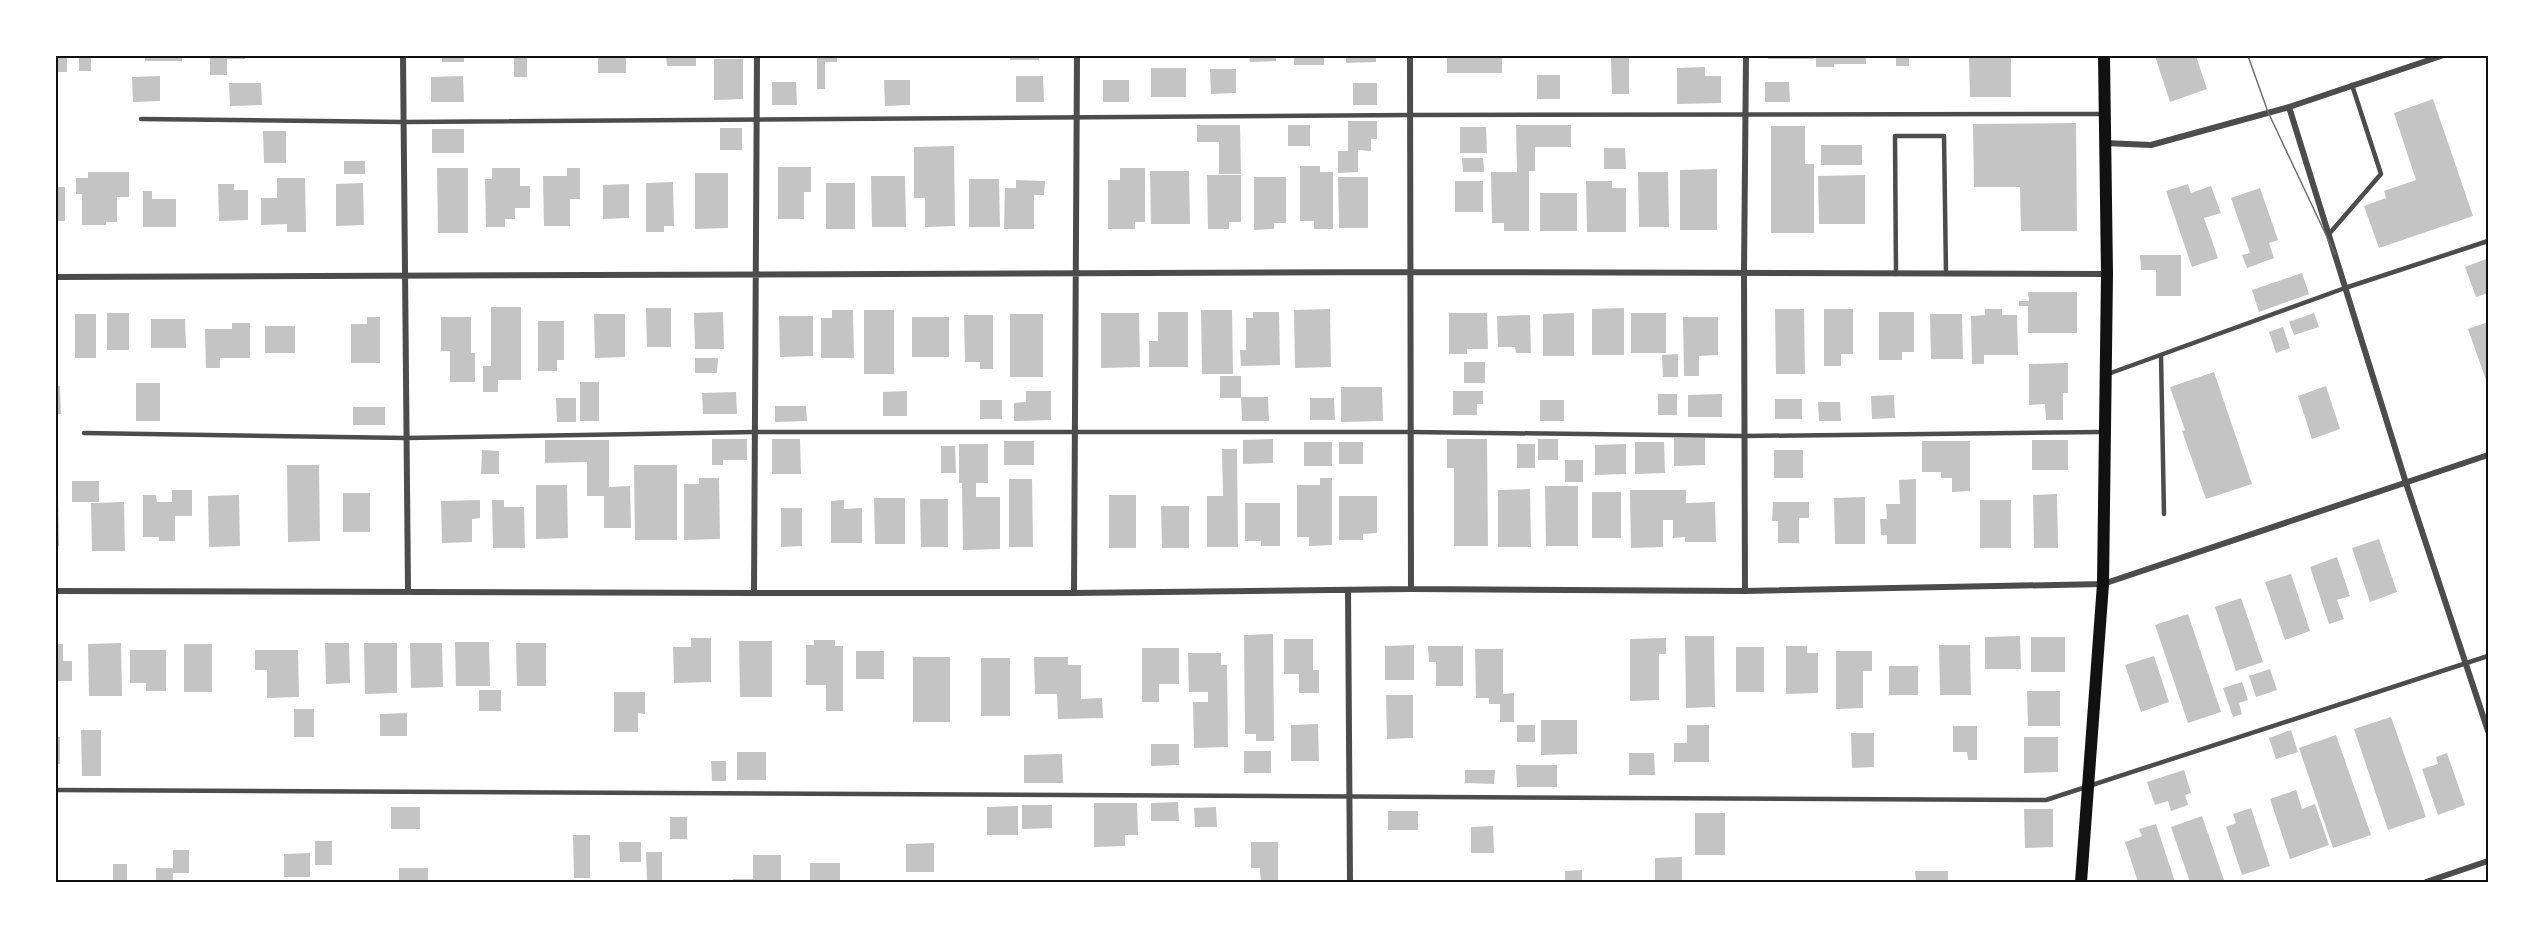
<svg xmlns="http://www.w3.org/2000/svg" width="2544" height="938" font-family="'Times New Roman',serif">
<rect width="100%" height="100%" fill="#fff"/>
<path fill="#c4c4c4" d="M56,56H67V72H56Z
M79,56H113V58H91V71H79Z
M145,56H182V61H145Z
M210,56H245V59H227V75H210Z
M442,56H464V62H442Z
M514,56H527V77H514Z
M598,56H626V73H598Z
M666,56H696V66H667Z
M817,56H837V62H825V89H817Z
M1010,56H1039V60H1010Z
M1249,56H1276V61L1250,62Z
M1294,56H1324V65H1294Z
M1346,56H1376V62L1346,63Z
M1447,56H1502V73H1447Z
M1588,56H1629V94H1612L1611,58H1588Z
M1768,56H1814V59H1768Z
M1816,56H1866V64H1834V67H1816Z
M1896,56H1909V66H1896Z
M1969,56H2011V97H1970Z
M2155,56H2196L2207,89L2170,102Z
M714,59H743V99L714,100Z
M1705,67V76H1721V103L1677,104V68Z
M1151,68H1186V97H1151Z
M1210,69H1236V93L1211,94Z
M1537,75H1560V99H1537Z
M160,76V101L133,102L132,77Z
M463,76L464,102H431V77Z
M1016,76H1043L1044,102H1016Z
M884,80H910V105L885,106Z
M1103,80H1129V102H1103Z
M772,82H796L797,105H772Z
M1765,82H1789L1790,102H1765Z
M229,83H261L262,105L230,106Z
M1353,83H1377V105H1353Z
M2433,99L2473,216L2379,248L2364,206L2386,198L2384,191L2416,180L2394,113Z
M1348,121H1377V139H1371V151L1358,150V172L1338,173V151H1348Z
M2076,123L2077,231H2021L2020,187H1974L1973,124Z
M1197,125H1240L1241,174H1219V142H1197Z
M1288,125H1310V146H1288Z
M1516,125H1571V147H1535V171H1529V231H1504V223H1492L1491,172H1517Z
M1771,126H1805V164H1814V233H1771Z
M1460,127H1486L1487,153H1460Z
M720,128H742V150H720Z
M432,129H464V153H432Z
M263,131H286V163H264Z
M1821,145H1862V165H1821Z
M954,146L955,226L925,227V198H914V147Z
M1604,148H1625L1626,169H1604Z
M1462,158H1483L1484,172H1463Z
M344,161H365V174H344Z
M1300,166H1320V172H1333V229H1314V221H1300Z
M778,167H811V192H804V219H778Z
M437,168H468V233H438Z
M492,168H520V186H530V208H515V219H505V227H486L485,179H492Z
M567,168H580V199H570V226H544L543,176H567Z
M1120,168H1145V222H1135V229H1108V180H1120Z
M1717,169V230H1680V170Z
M1150,171H1189L1190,224H1151Z
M88,172H129V197H117V222H106V225H82V194H76V178H88Z
M1638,172H1668L1669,227H1639Z
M695,173H728V228L695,229Z
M1207,175H1241V222H1229V229H1208Z
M1865,175V224H1819L1818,176Z
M871,176H905L906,227H872Z
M1254,177H1286V223H1274V229L1254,230Z
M1338,177H1368V228H1339Z
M277,178H305L306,232H287V224L261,225V198H277Z
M969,179H999L1000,227H969Z
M1016,180L1045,181L1044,195H1034V229H1004L1005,188H1016Z
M1455,181H1483V212H1455Z
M1586,181H1612V188H1626V232H1587Z
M673,182L674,226H664V232H646V183Z
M363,183L364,225L336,226V184Z
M826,183H855V229H826Z
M218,184H234V190H248V220L219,221Z
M629,184V218L603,219V185Z
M2188,184L2191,193L2211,186L2221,213L2204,218L2218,258L2192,267L2166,191Z
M56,187H65V221H56Z
M2260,188L2278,240L2269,243L2274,258L2247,268L2242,255L2250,253L2231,198Z
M143,191H152V199H176V227H143Z
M1540,193H1577V231H1540Z
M2140,255H2181V296H2156V270H2141Z
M2486,259L2488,293L2476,297L2465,267Z
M2302,273L2309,294L2259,312L2252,290Z
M2028,292H2077V333H2028V306H2019V301H2029Z
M491,307H521V380H498V392H483V366H491Z
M646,308H671V347H647Z
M1624,308V355H1592V309Z
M1330,309L1331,367L1295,368L1294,310Z
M1775,309H1804L1805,374H1776Z
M1824,309H1853V354H1841V366H1824Z
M1985,309H2002V315H2017L2018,355H1984V364H1972L1971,316L1985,315Z
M832,310H853L854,358H821V318H832Z
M864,310H894V374H864Z
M1201,310H1232L1233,374H1202Z
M723,312L724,349H695L694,313Z
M1158,312H1188V367H1149V341H1158Z
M1253,312H1279L1280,365L1241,366L1240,350H1246V318H1253Z
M1879,312H1914V352H1902V360H1879Z
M107,313H129V350H107Z
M1101,313H1139L1140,367L1101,368Z
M1449,313H1487L1488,349H1467V354H1449Z
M1574,313V356H1543V314Z
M1631,313H1666V353H1631Z
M2314,313L2319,327L2294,335L2289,322Z
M75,314H96V358H75Z
M594,314H625V357L595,358Z
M1010,314H1043V377H1010Z
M1930,314H1962L1963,359H1931Z
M964,315H993V369H980V362H965Z
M1530,315L1531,353H1516L1515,347H1498L1497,316Z
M779,316H813V356L780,357Z
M367,317H380V363H351V324H367Z
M441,317H471V353H475V382H450V351H441Z
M912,317H949V357H912Z
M1683,317H1718V355L1699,356V376H1684Z
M151,319H185L186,348H151Z
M538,321H564V360H557V371H538Z
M2488,322V379L2486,380L2468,329Z
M232,323H250V358H220V368H206L205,329H232Z
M265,326H295V353H265Z
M2283,327L2290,348L2276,353L2269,332Z
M1678,354V377H1663L1662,355Z
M695,358H718L717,373H695Z
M1464,362H1485V383H1464Z
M2068,363V393H2063V420H2046L2045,404L2029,405V364Z
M2214,372L2252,484L2206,499L2182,431L2185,430L2170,387Z
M1220,376H1241V398H1220Z
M580,382H599V421H580Z
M136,383H160V421H136Z
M56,386H60L61,414H56Z
M2326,386L2340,429L2312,439L2298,396Z
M1341,387H1382L1383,421L1341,422Z
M907,391V416H883V392Z
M1026,391H1051V420L1014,421V403L1026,402Z
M1453,391H1483V404H1477V415H1453Z
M736,392L737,414H703L702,393Z
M1658,394H1677V415H1658Z
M1722,394V417H1688V395Z
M1894,395L1895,418L1872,419L1871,396Z
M1241,397H1268L1269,421H1242Z
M556,398H576V422H557Z
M1310,398H1334L1335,420H1310Z
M1775,399H1802V419H1775Z
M980,400H1002V419H980Z
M1540,400H1564V421H1540Z
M1818,402H1840L1841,421H1819Z
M775,406H806L807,421L775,422Z
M353,407H385V425H353Z
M1674,438H1705V465L1674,466Z
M712,439H747V460H723V465H712Z
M772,439H800L801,474H772Z
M1273,439V463L1243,464V440Z
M1447,439H1487L1488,546H1454V468H1447Z
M1538,439H1558V460H1538Z
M545,440H609V487L630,486L631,528H604V496H587V462L545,463Z
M2032,440H2068V470H2032Z
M1004,441H1034V465H1004Z
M1922,441H1970V491L1952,492V478H1941V472H1922Z
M1304,442H1332V466H1304Z
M1339,442H1363V464H1339Z
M1635,442H1664L1665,473L1635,474Z
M959,444H988V483H976V497H1000V549L963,550L962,483H959Z
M1517,444H1535V468H1517Z
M1626,444V474L1595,475V445Z
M941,446H955L956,473H941Z
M1222,449H1237L1238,547H1207V496H1223Z
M482,450L499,451V474H481Z
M1774,450H1803V478H1774Z
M1565,460H1583V482H1565Z
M287,465H319L320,541L288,542Z
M634,465H677V540H635Z
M699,478H719L720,539L684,540V484H699Z
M1320,478H1332V545L1309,546V537H1297V485H1320Z
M1009,479H1032L1033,547H1009Z
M1916,479V544H1887V535H1881L1880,519H1887L1886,504H1900L1899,480Z
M72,481H99V502H72Z
M536,485H567L568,538L536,539Z
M1545,486H1578V546H1546Z
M1530,489L1531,547H1498V490Z
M172,490H192V516H175V541H159V537H143V495H156L157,502H172Z
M1630,490H1686V503L1715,502L1716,542H1685V537L1673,538V520H1663V547L1631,548Z
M56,492H58L59,546H56Z
M1592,492H1621V538H1592Z
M343,493H370V532H343Z
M2057,494L2058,548H2034L2033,495Z
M239,495L240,546L209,547L208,496Z
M1109,495H1136V548H1109Z
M1339,496H1377V533L1363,534V540H1339Z
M1865,497V544H1835L1834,498Z
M874,498H905V544H875Z
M920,499H948V547H921Z
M480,500V518L472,519V542L442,543L441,501Z
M492,500H504V507H524L525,548H493Z
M844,500V509L862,508V543H831V501Z
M1980,500H2011V548H1980Z
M124,502L125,551H92L91,503Z
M1773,502H1809V518H1799V543H1778V521H1772Z
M1245,503H1280V546H1261V541H1245Z
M1161,506H1189V548H1162Z
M781,508H802V546L781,547Z
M2379,539L2397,592L2370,602L2352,548Z
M2337,557L2350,596L2337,600L2344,619L2329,624L2310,567Z
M2291,574L2310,631L2285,640L2265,582Z
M2241,598L2263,662L2236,671L2215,607Z
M2188,614L2221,712L2188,723L2155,625Z
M1273,634L1274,741H1256V734H1245L1244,635Z
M1685,636H1714L1715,707L1686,708Z
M2020,636L2021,669H1985V637Z
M2031,637H2065V672H2031Z
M691,638H711V682L674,683L673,647H691Z
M1666,638V654H1659V700L1630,701V639Z
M1284,639H1313V670H1319V693H1299V674H1284Z
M814,640H835V646H843V711H826V685H806V645H814Z
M739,641H772V697H740Z
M455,642H489L490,686H456Z
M121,643L122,696H89L88,644Z
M325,643H349L350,683L326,684Z
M364,643H397V693L365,694Z
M410,643H442L443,687L411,688Z
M516,643H546V686H517Z
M56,644H63V661H72V681H56Z
M184,644H212V692H184Z
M1414,645V680H1385V646Z
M1939,645H1970L1971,695H1940Z
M1428,646H1463V686H1436V662H1429Z
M1786,646H1807V653H1818V693L1786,694Z
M1736,647H1764V692H1736Z
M1142,648H1179V684H1159V702H1142Z
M1475,649H1503V694L1514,693V722H1500V704H1489V698H1476Z
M130,650H166V691H146V683H130Z
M255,650H298L299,697L267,698V670H255Z
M856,651H884V679H856Z
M1836,651H1872V671H1863V708L1836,709Z
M1188,653H1221V665H1227L1228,747L1194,748L1193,702H1208V692H1189Z
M2154,656L2169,702L2141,712L2125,665Z
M913,657H950V722H913Z
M1034,657H1068V665H1081V699L1102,698L1103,718L1058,719L1057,694H1035Z
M981,658H1010V716H981Z
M1889,666H1918V695H1889Z
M2270,669L2277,690L2256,697L2249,676Z
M2242,682L2248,700L2239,703L2242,714L2233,717L2223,688Z
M479,690H501V711H479Z
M2027,691H2060V726H2028Z
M614,692H645V714L638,713V732H614Z
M1386,695H1413V738L1387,739Z
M294,709H314V737H294Z
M407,713V736H380V714Z
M2391,717L2426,817L2388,830L2354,729Z
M1541,720H1577V754L1541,755Z
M1318,724L1319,761H1291V725Z
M1517,725H1535V742H1517Z
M1687,725H1709V762H1674V743H1687Z
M1953,726H1977V760H1968L1967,752H1953Z
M81,730H101V776H82Z
M2291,730L2298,752L2276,759L2269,738Z
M1851,733H1874V767L1852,768Z
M2336,735L2371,835L2333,848L2299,748Z
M56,737H60V764H56Z
M2024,737H2058V772L2024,773Z
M1151,744H1179V765L1151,766Z
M1244,751H1271V773H1244Z
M737,752H766V780H737Z
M1629,753H1654L1655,775H1629Z
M2447,753L2465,805L2438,815L2422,769L2438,764L2436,757Z
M1062,754L1063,783H1024V755Z
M711,761H726V781H712Z
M1516,765H1557V787H1517Z
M1465,770H1495L1494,784L1465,783Z
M2184,770L2191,793L2185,795L2188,805L2171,811L2168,801L2155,805L2147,782Z
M2296,790L2302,809L2315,804L2329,845L2290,859L2270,799Z
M1178,802L1179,821H1151V803Z
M1094,803H1137L1138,835H1125V846L1094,847Z
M1022,805H1052V828L1022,829Z
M1018,806V835H987V807Z
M391,807H420V829H391Z
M1216,807L1217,827H1195L1194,808Z
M2251,808L2270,866L2242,875L2226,827L2236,823L2233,814Z
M2024,809H2053V847L2025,848Z
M1388,811H1418V830H1388Z
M1695,813H1725V855H1695Z
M2202,816L2224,880L2217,882H2190L2171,827Z
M670,817H687V839H670Z
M2156,824L2175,882H2138L2125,842L2142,836L2139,829Z
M1493,826L1494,853H1471V827Z
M573,835H590V878H574Z
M315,841H332V865H315Z
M619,842H641V862H620Z
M1251,842H1278V882H1261L1260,868H1251Z
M934,843V872H906V844Z
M173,850H189V873H173V882H156V868H173Z
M646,852H662V882H647Z
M310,853V877H284V854Z
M753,855H781V882H733V879H753Z
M1682,857V882H1655V858Z
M810,863H840V882H810Z
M113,864H127V882H113Z
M399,868H428V882H399Z
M1582,870V882H1565V871Z
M1915,871H1948V882H1916Z"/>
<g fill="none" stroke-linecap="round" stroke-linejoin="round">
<path stroke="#4c4c4c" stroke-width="4.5" d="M141,119L404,122L1410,115L2104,114
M2329,234L2381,174L2352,85
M1896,274L1895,136H1944L1946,274
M2161,355L2164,514
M2108,374L2345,288L2488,241
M84,433L406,438L755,432H1411L1745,436L2102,432
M56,790L2046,800L2488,656"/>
<path stroke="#4c4c4c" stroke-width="6" d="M403,56L408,591
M1410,56L1411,589
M2289,107L2406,483L2488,731
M2104,143L2151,145L2289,107L2441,56
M56,277L1411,272L2107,274
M1348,590L1350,882
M56,591L754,593H1074L1411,589L1745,591L2103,584L2488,455
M1745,591L1744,274L1746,56
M754,593L757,56
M1074,593L1077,56
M2426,882L2488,861"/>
<path stroke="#111" stroke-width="12" d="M2081,882L2103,584L2107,274L2104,56"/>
<path stroke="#707070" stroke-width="1.5" d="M2248,56L2268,112L2335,254"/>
</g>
<rect width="2544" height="938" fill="none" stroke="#ffffff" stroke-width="114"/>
<rect x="57" y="57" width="2430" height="824" fill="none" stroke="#111" stroke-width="2"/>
</svg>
